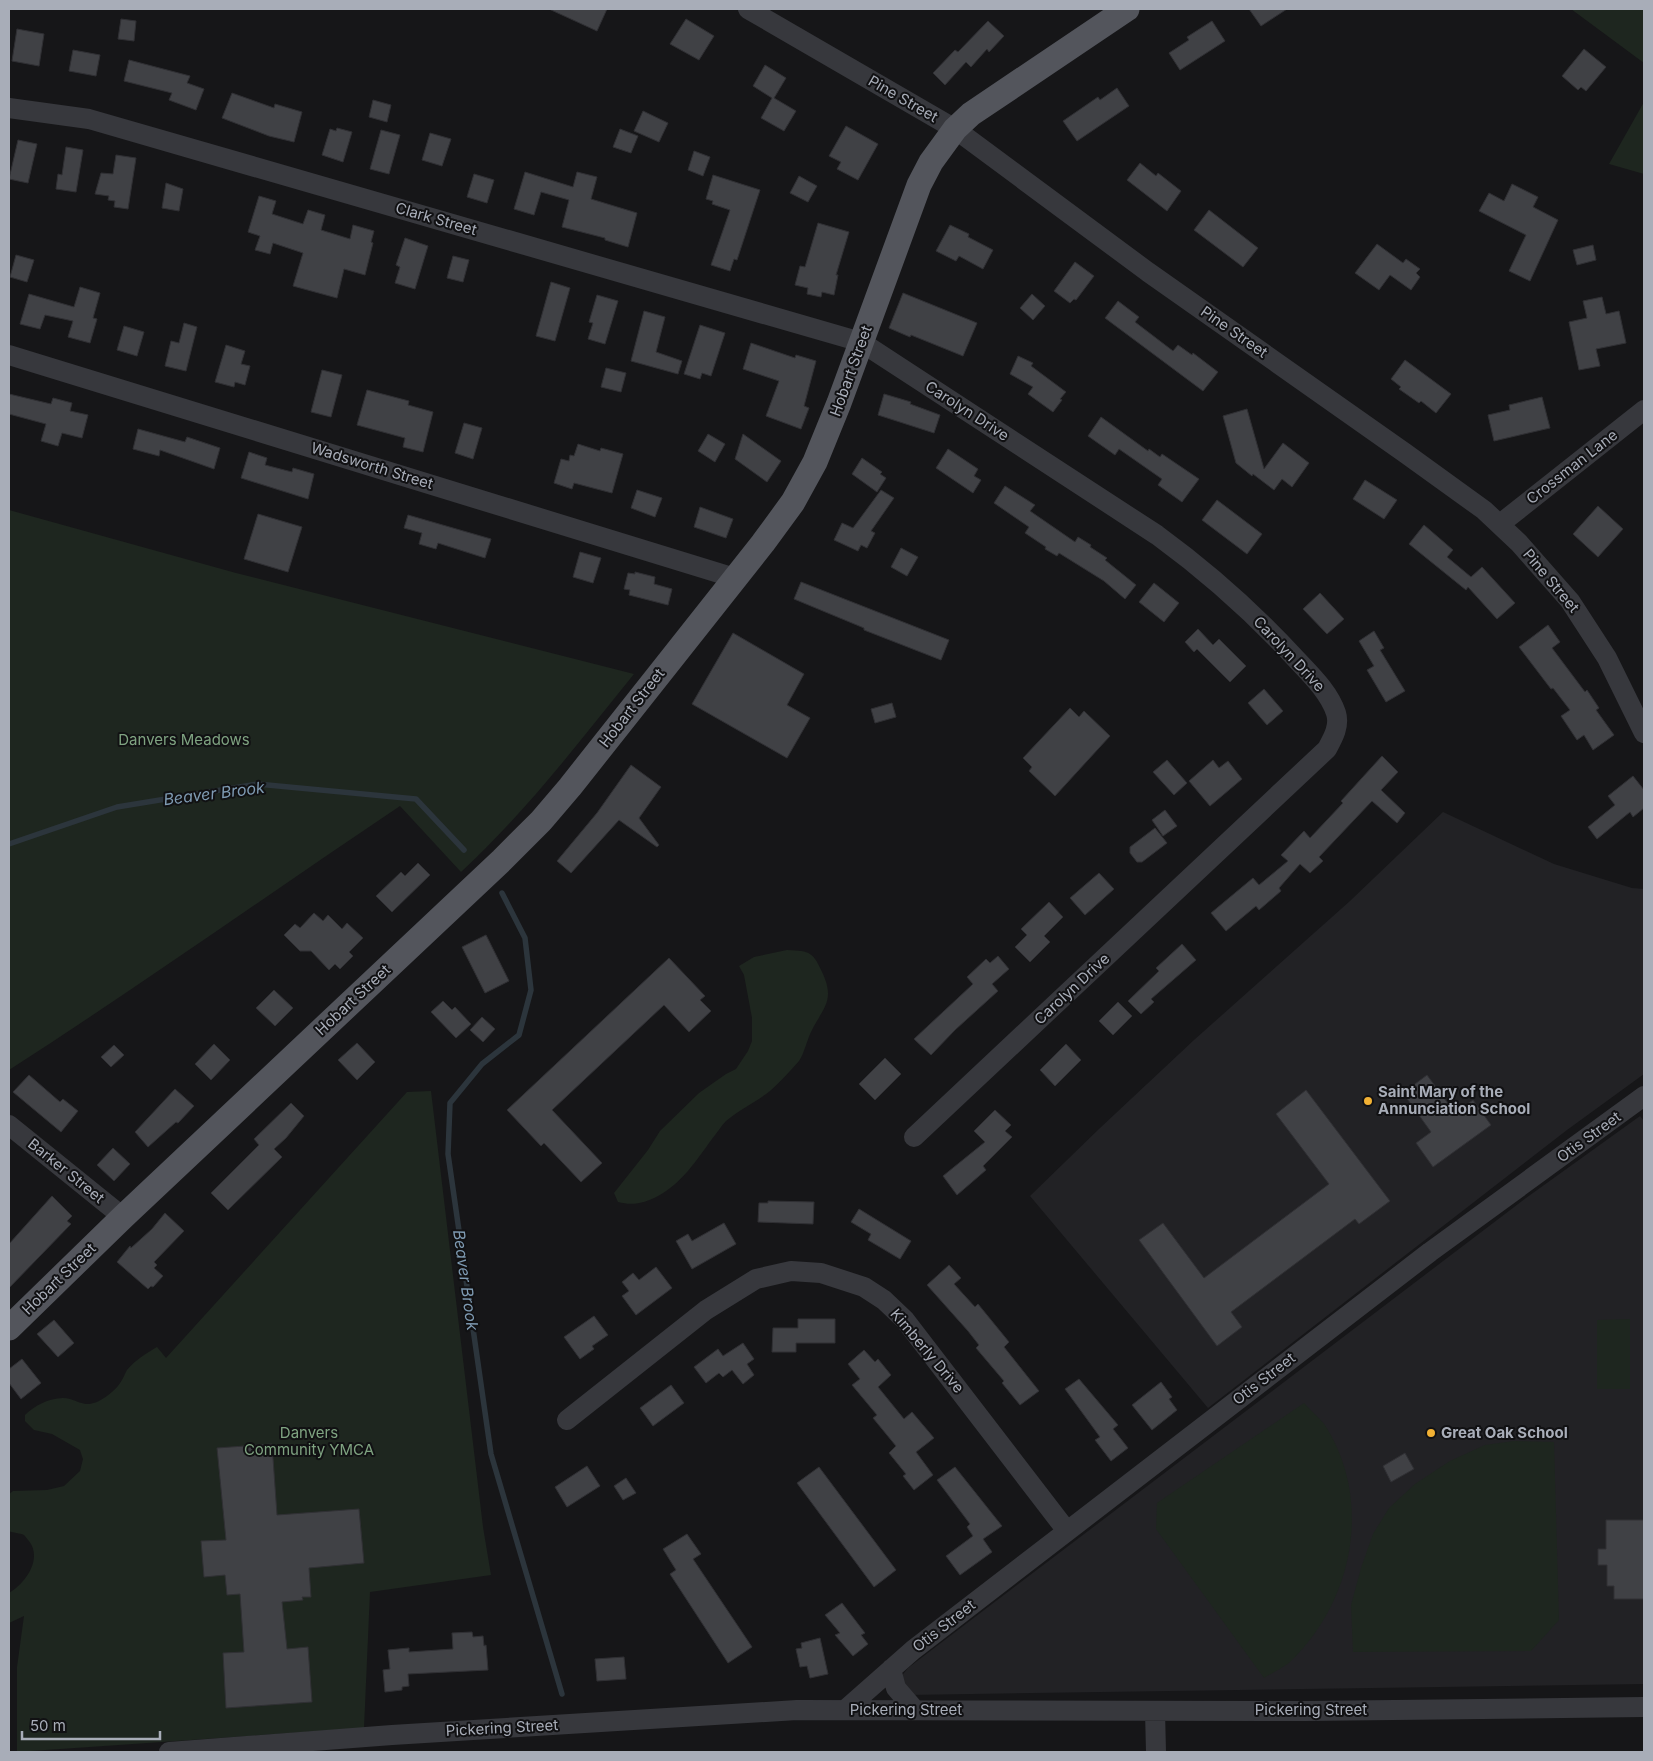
<svg xmlns="http://www.w3.org/2000/svg" width="1653" height="1761" font-family="Inter,sans-serif">
<rect width="100%" height="100%" fill="#161618"/>
<path fill="#222225" d="M1443,812L1554,864L1632,888L1644,889V1074L1567,1130L1208,1408L1030,1196L1100,1128L1194,1040L1350,901Z
M1640,1116L1644,1121V1684L907,1695L900,1678L908,1668L1526,1198Z"/>
<path fill="#1e261f" d="M1571,9H1644V63Z
M1644,102V174L1609,164Z
M9,510L236,573L634,674C579,742 526,812 461,872L400,806C269,894 141,985 9,1070Z
M787,950C811,951 813,952 823,974C835,1001 823,1008 812,1030C807,1039 805,1052 799,1061C790,1071 780,1082 770,1091C756,1102 740,1109 726,1121C721,1126 717,1133 712,1139C696,1161 682,1183 658,1196C645,1203 633,1206 618,1202L614,1193L648,1150L660,1131L699,1093L726,1074L736,1069L748,1051L752,1041V1018L744,975L739,966L754,957Z
M431,1091L483,1527L491,1575L370,1592L364,1728L17,1752V1667L24,1616L9,1623V1593C25,1584 43,1559 29,1541C28,1540 25,1536 24,1535C20,1533 13,1533 9,1531V1494L13,1491L47,1490L64,1486L80,1471L83,1459L80,1450L52,1434L34,1430L25,1421V1415C35,1405 55,1395 70,1399C82,1403 86,1407 99,1401C108,1396 117,1389 122,1380C124,1377 125,1373 127,1370C135,1360 147,1353 157,1347L166,1358L407,1092Z
M1630,1319V1389H1597V1320Z
M1304,1403C1310,1410 1319,1417 1325,1425C1373,1500 1354,1601 1290,1662C1283,1668 1272,1673 1264,1678L1156,1529L1157,1503Z
M1514,1441L1554,1442L1559,1620L1531,1651L1353,1652L1351,1605L1361,1568L1373,1534L1389,1508L1415,1484L1450,1461L1485,1445Z"/>
<g fill="none" stroke-linecap="round" stroke-linejoin="round">
<path stroke="#2c353c" stroke-width="5.5" d="M9,844L117,807L257,784L416,799L464,850
M502,893L525,938L531,990L519,1035L482,1064L450,1103L448,1154L491,1454L562,1694"/>
</g>
<path fill="#404145" stroke="#303034" d="M549,9H607L597,31Z
M1249,9H1287L1261,26Z
M121,19L136,21L134,41L118,39Z
M686,19L714,36L699,60L670,44Z
M988,21L1004,36L989,52L987,49L971,67L966,62L945,85L933,73L955,50L958,52Z
M1212,21L1225,41L1180,70L1169,53L1189,40L1187,37Z
M17,29L44,34L39,66L12,61Z
M1584,49L1606,67L1586,91L1581,87L1578,90L1562,76Z
M73,50L100,55L96,76L69,71Z
M129,60L190,76L187,83L204,89L196,110L169,100L172,93L124,81Z
M765,65L786,78L774,98L796,111L784,131L761,118L772,98L753,86Z
M1117,88L1129,106L1077,141L1063,121L1098,97L1100,100Z
M232,93L274,108L275,104L302,112L294,142L269,136L222,118Z
M373,100L391,105L387,122L369,117Z
M643,111L668,123L659,142L634,131Z
M846,126L878,144L858,180L837,169L841,162L829,156Z
M337,128L352,132L343,162L322,155L330,129L336,131Z
M620,129L638,136L631,153L613,147Z
M381,130L400,135L389,174L370,169Z
M430,133L451,139L442,166L422,160Z
M18,140L37,144L28,183L9,179Z
M66,147L83,150L76,192L56,189L58,174L62,175Z
M694,151L710,157L703,176L688,170Z
M116,155L136,158L128,209L114,207L115,201L108,200L109,196L95,194L101,173L113,174Z
M1140,163L1156,176L1158,173L1181,191L1167,211L1127,180Z
M525,172L573,187L577,172L597,177L591,199L637,213L628,247L605,240V238L562,227L569,200L541,192L534,215L514,209Z
M474,174L494,180L487,203L467,197Z
M713,175L760,190L737,260L734,259L730,271L711,265L730,210L712,204L713,201L706,199Z
M799,176L817,186L808,202L790,193Z
M166,183L183,189L179,211L162,208Z
M1512,184L1538,197L1533,207L1558,220L1530,281L1509,271L1526,235L1479,211L1489,193L1504,201Z
M259,196L276,201L272,214L303,224L308,210L325,215L321,230L350,239L353,225L374,231L371,242L373,243L365,275L344,269L337,298L293,286L303,253L273,243L270,254L255,250L260,236L248,232Z
M1209,210L1258,248L1243,267L1194,230Z
M818,223L849,232L836,275H838L834,295L822,292L821,297L807,294L808,288L795,285L800,266L805,267Z
M950,225L969,234L968,237L993,250L983,269L959,256L956,261L936,251Z
M405,238L428,246L415,289L395,283L400,267L396,265Z
M1377,244L1403,263L1406,259L1420,269L1416,273L1420,277L1411,290L1390,275L1379,290L1355,273Z
M1593,245L1596,260L1577,265L1573,250Z
M16,255L34,260L27,282L10,277Z
M453,256L469,260L463,282L447,278Z
M1075,262L1094,276L1076,300L1074,299L1070,303L1054,291Z
M551,282L570,288L555,341L536,336Z
M80,287L100,293L93,318L97,319L90,343L68,337L73,321L45,315L40,329L20,324L29,294L74,307Z
M903,293L977,323L963,356L911,335L910,337L889,328Z
M1032,294L1045,306L1033,320L1020,308Z
M597,295L618,301L605,344L588,339L593,323L589,322Z
M1602,297L1606,314L1619,311L1626,343L1596,349L1600,366L1579,370L1569,322L1587,318L1583,301Z
M1118,301L1139,317L1135,322L1173,351L1178,345L1192,355L1193,353L1218,372L1203,391L1105,318Z
M644,311L665,317L656,352L682,361L678,374L631,361Z
M184,323L197,327L186,371L165,366L171,341L179,343Z
M700,325L725,333L711,376L702,373L700,379L684,374Z
M124,326L144,332L137,356L117,350Z
M751,343L795,358L796,355L816,361L804,406L809,408L801,429L766,416L779,381L743,369Z
M226,345L245,351L241,364L250,366L245,385L235,382L234,387L215,382Z
M1018,356L1033,363L1031,366L1066,392L1060,399L1062,400L1053,412L1028,394L1033,387L1010,374Z
M1405,360L1451,394L1436,413L1421,401L1419,403L1399,389L1401,387L1391,379Z
M606,368L626,373L621,392L601,387Z
M322,370L342,375L331,417L311,412Z
M367,390L409,401L408,405L433,412L423,452L403,447L405,438L357,425Z
M9,394L51,404L53,398L72,403L70,411L88,415L82,438L62,433L58,446L41,441L46,424L9,414Z
M884,394L911,402L910,404L940,415L934,433L878,415Z
M1542,397L1550,428L1494,441L1488,415L1510,410L1509,405Z
M1247,409L1264,469L1283,443L1309,463L1292,487L1282,479L1274,490L1253,474L1252,476L1236,463L1223,416Z
M1101,417L1148,451L1149,449L1160,457L1162,454L1199,479L1182,502L1158,485L1162,479L1119,449L1115,455L1088,436Z
M464,423L482,428L473,459L455,453Z
M138,429L185,442L187,437L220,448L214,469L160,450L159,456L133,449Z
M708,434L725,444L715,462L698,451Z
M743,434L781,461L767,482L735,459Z
M578,444L600,451L601,448L623,454L612,493L574,483L572,489L554,483L561,459L569,461L570,455L574,456Z
M948,449L978,469L974,476L981,480L973,493L936,468Z
M249,452L267,458L265,465L292,472L293,468L314,474L308,499L241,478Z
M862,458L882,472L880,474L886,478L877,492L852,474Z
M1365,480L1397,500L1384,519L1353,499Z
M1005,486L1035,505L1030,511L1075,542L1078,537L1091,545L1090,547L1107,558L1105,560L1136,585L1125,599L1104,581L1059,553L1057,556L1045,549L1046,547L1025,533L1029,527L994,503Z
M637,490L662,498L655,517L631,508Z
M881,490L894,498L871,531L875,533L867,548L861,545L858,551L834,540L842,523L853,528Z
M1217,500L1262,534L1247,554L1202,520Z
M1598,506L1623,529L1598,557L1573,534Z
M700,507L733,519L726,538L694,527Z
M258,514L302,527L288,572L244,559Z
M408,515L491,539L485,558L438,543L436,549L419,544L422,533L404,528Z
M1424,525L1453,550L1447,557L1471,577L1482,567L1515,603L1497,619L1468,587L1466,590L1409,544Z
M901,548L918,557L907,576L891,567Z
M580,552L601,558L593,583L573,577Z
M635,572L655,577L654,584L672,589L668,605L629,595L630,590L624,589L628,573L635,574Z
M801,582L949,640L941,660L864,630V628L794,599Z
M1154,583L1179,603L1164,622L1139,602Z
M1320,593L1344,619L1327,634L1303,609Z
M1548,625L1560,642L1552,648L1585,692L1587,690L1599,708L1596,710L1614,735L1593,750L1584,735L1577,740L1561,716L1570,710L1553,688L1551,689L1519,647Z
M1198,629L1213,645L1219,639L1246,666L1230,682L1197,649L1194,652L1185,642Z
M1374,631L1384,648L1380,650L1405,691L1386,702L1367,670L1374,666L1359,641Z
M733,633L804,674L787,705L810,718L787,758L692,704Z
M1264,689L1283,711L1267,725L1248,703Z
M892,703L896,717L875,723L871,709Z
M1070,708L1079,717L1084,711L1110,736L1055,796L1029,771L1032,767L1023,758Z
M1382,756L1398,772L1381,790L1405,813L1397,823L1372,801L1319,857L1323,861L1310,873L1300,864L1279,888L1281,891L1259,910L1256,906L1226,931L1211,913L1253,878L1259,885L1288,861L1281,855L1304,831L1310,838L1343,803L1341,801Z
M1167,760L1187,783L1174,795L1153,772Z
M1213,760L1219,768L1228,761L1242,779L1210,806L1189,781Z
M631,765L661,787L639,818L659,845L657,847L619,820L571,873L557,861L597,813Z
M1633,776L1644,790V808L1633,817L1630,812L1597,839L1588,827L1615,805L1608,796Z
M1165,810L1177,826L1163,836L1152,820Z
M1155,828L1167,843L1142,862H1137L1130,853V847Z
M418,863L430,875L392,912L376,896L401,872L405,876Z
M1099,873L1114,889L1085,915L1070,898Z
M1049,902L1063,917L1044,936L1050,942L1030,962L1015,947L1027,935L1021,929Z
M314,913L323,921L328,915L342,929L347,923L363,938L349,952L353,956L340,969L335,964L329,970L311,951H300L284,935L295,924L300,928Z
M486,935L509,981L485,993L462,947Z
M1182,944L1196,960L1151,999L1154,1002L1141,1014L1128,1001L1159,971L1156,968Z
M998,956L1009,969L992,984L998,991L955,1030L931,1055L914,1039L973,984L967,977L986,959L990,963Z
M669,958L705,996L700,1000L711,1011L689,1032L664,1005L552,1110L602,1163L581,1182L544,1143L541,1146L507,1110Z
M274,990L293,1008L275,1026L256,1008Z
M443,1001L452,1010L455,1007L471,1024L456,1038L431,1012Z
M1118,1002L1132,1016L1113,1035L1099,1021Z
M482,1017L495,1029L483,1042L470,1030Z
M357,1043L375,1062L357,1080L338,1060Z
M214,1044L230,1060L211,1080L195,1064Z
M1066,1044L1081,1060L1055,1086L1040,1070Z
M114,1045L124,1055L111,1067L101,1057Z
M885,1058L901,1074L875,1100L859,1084Z
M29,1075L60,1102L63,1099L78,1111L61,1132L13,1092Z
M1427,1075L1455,1113L1473,1100L1491,1125L1433,1167L1416,1143L1431,1132L1403,1093Z
M175,1089L194,1106L178,1123L176,1122L148,1147L135,1132Z
M1306,1090L1390,1201L1359,1224L1355,1219L1231,1312L1242,1327L1217,1346L1139,1240L1163,1223L1204,1278L1329,1184L1276,1114Z
M291,1103L304,1116L286,1138L274,1149L282,1157L228,1210L211,1193L259,1145L254,1139Z
M995,1110L1011,1125L1005,1131L1012,1137L983,1166L986,1170L957,1195L943,1176L985,1142L974,1131Z
M113,1148L130,1164L114,1181L97,1165Z
M52,1196L72,1216L67,1221L71,1224L9,1288V1244Z
M768,1201L814,1202L813,1224L758,1222L759,1203H768Z
M859,1209L911,1241L900,1259L868,1240L871,1234L851,1222Z
M165,1213L184,1231L154,1262L157,1265L154,1268L163,1276L153,1287L151,1286L148,1289L117,1262L130,1246L131,1248L152,1229Z
M724,1223L736,1244L692,1269L676,1241L688,1234L692,1241Z
M949,1265L961,1278L954,1284L975,1307L978,1304L1009,1342L1004,1347L1039,1391L1020,1405L1002,1383L1004,1381L976,1348L979,1345L968,1331L927,1285Z
M656,1267L672,1288L636,1315L622,1296L629,1291L622,1282L633,1273L639,1280Z
M594,1316L608,1335L592,1346L594,1349L580,1359L564,1337Z
M798,1319H835V1343H796V1352H772L773,1328H798Z
M54,1320L74,1343L58,1357L37,1334Z
M743,1343L754,1359L747,1364L754,1375L743,1384L732,1370L723,1377L719,1373L706,1383L694,1367L718,1349L723,1356Z
M864,1350L875,1362L878,1359L891,1375L878,1387L904,1419L912,1412L934,1438L916,1452L933,1475L914,1490L903,1476L906,1474L889,1453L896,1446L873,1418L877,1415L852,1385L860,1379L848,1364Z
M22,1359L41,1383L21,1399L9,1383V1369Z
M1079,1379L1118,1425L1113,1429L1128,1448L1111,1461L1095,1440L1100,1437L1065,1389Z
M1161,1382L1172,1397L1169,1399L1177,1410L1152,1430L1132,1405Z
M671,1385L684,1403L653,1426L640,1408Z
M272,1444L277,1515L359,1509L364,1563L309,1568L311,1597H302L303,1600L282,1602L287,1649L308,1647L312,1702L226,1708L223,1653L244,1652L240,1594L227,1595L225,1575L204,1577L201,1541L226,1540L217,1448Z
M1405,1453L1414,1469L1391,1482L1383,1466Z
M587,1466L600,1486L567,1507L555,1487Z
M819,1467L896,1570L874,1587L797,1483Z
M955,1467L1002,1526L983,1539L992,1552L960,1575L946,1556L973,1536L967,1527L970,1524L937,1480Z
M626,1478L636,1493L623,1500L614,1486Z
M1606,1520H1644V1599H1614V1586H1607V1565H1598V1549H1606Z
M687,1534L701,1554L693,1559L752,1647L728,1663L670,1574L676,1570L663,1549Z
M842,1603L865,1633L861,1635L868,1644L853,1656L835,1635L840,1633L825,1615Z
M472,1632L473,1637L483,1636L484,1646L486,1645L488,1670L408,1674L409,1686L402,1687V1690L385,1692L383,1670L390,1669L388,1650L409,1648V1652L453,1649L452,1633Z
M820,1638L828,1674L810,1678L807,1666L800,1667L796,1649L802,1648L801,1643Z
M624,1657L626,1679L597,1681L595,1659Z"/>
<g fill="none" stroke-linecap="round" stroke-linejoin="round">
<path stroke="#37383d" stroke-width="20" d="M748,9L955,129L1148,272L1405,453L1484,510L1519,543L1570,601L1607,658L1644,733
M9,108L89,119L861,342L1157,535C1209,573 1252,611 1296,659C1311,675 1329,692 1336,713C1340,726 1333,738 1327,749L914,1137
M9,355L735,578
M1500,524L1644,410
M9,1125L123,1217
M567,1420L706,1310L756,1279L791,1271L821,1273L864,1287L884,1300L905,1320L1067,1531
M891,1669L896,1688L915,1710
M845,1710L913,1650L1430,1252L1644,1096
M1155,1711L1156,1752
M169,1752L392,1735L797,1710L1306,1711L1644,1707"/>
<path stroke="#53555c" stroke-width="25" d="M9,1328L123,1217L502,860L541,821L570,787L763,543L793,502L815,462L839,403L919,185L931,162L955,129L971,114L1127,9"/>
</g>
<g fill="#f2b134" stroke="#111113" stroke-width="2">
<circle cx="1368" cy="1101" r="5"/>
<circle cx="1431" cy="1433" r="5"/>
</g>
<g text-anchor="middle" stroke-width="4" stroke-linejoin="round" paint-order="stroke">
<g font-size="15" fill="#a8adb8" stroke="#111113">
<text transform="translate(903 99) rotate(30)" y="5">Pine Street</text>
<text transform="translate(436 219) rotate(16)" y="5">Clark Street</text>
<text transform="translate(1234 332) rotate(35)" y="5">Pine Street</text>
<text transform="translate(851 371) rotate(-70)" y="5">Hobart Street</text>
<text transform="translate(967 411) rotate(33)" y="5">Carolyn Drive</text>
<text transform="translate(372 466) rotate(17)" y="5">Wadsworth Street</text>
<text transform="translate(1572 467) rotate(-38)" y="5">Crossman Lane</text>
<text transform="translate(1551 581) rotate(50)" y="5">Pine Street</text>
<text transform="translate(1289 654) rotate(47)" y="5">Carolyn Drive</text>
<text transform="translate(632 708) rotate(-52)" y="5">Hobart Street</text>
<text transform="translate(1072 989) rotate(-43)" y="5">Carolyn Drive</text>
<text transform="translate(353 1000) rotate(-43)" y="5">Hobart Street</text>
<text transform="translate(1589 1137) rotate(-36)" y="5">Otis Street</text>
<text transform="translate(66 1171) rotate(39)" y="5">Barker Street</text>
<text transform="translate(59 1279) rotate(-44)" y="5">Hobart Street</text>
<text transform="translate(927 1351) rotate(50)" y="5">Kimberly Drive</text>
<text transform="translate(1264 1379) rotate(-38)" y="5">Otis Street</text>
<text transform="translate(944 1626) rotate(-38)" y="5">Otis Street</text>
<text x="906" y="1715">Pickering Street</text>
<text x="1311" y="1715">Pickering Street</text>
<text transform="translate(502 1728) rotate(-3)" y="5">Pickering Street</text>
</g>
<g font-size="15" fill="#7fa381" stroke="#111113">
<text x="184" y="745">Danvers Meadows</text>
<text x="309" y="1438">Danvers<tspan x="309" dy="17">Community YMCA</tspan></text>
</g>
<g font-size="15" font-weight="bold" fill="#a8adb8" stroke="#111113" text-anchor="start">
<text x="1378" y="1097">Saint Mary of the<tspan x="1378" dy="17">Annunciation School</tspan></text>
<text x="1441" y="1438">Great Oak School</text>
</g>
<g font-size="16" font-style="italic" fill="#7f9bb3" stroke="#111113">
<text transform="translate(214 793) rotate(-7)" y="6">Beaver Brook</text>
<text transform="translate(466 1280) rotate(82)" y="6">Beaver Brook</text>
</g>
</g>
<rect width="1653" height="1761" fill="none" stroke="#a8adb8" stroke-width="20"/>
<path d="M22 1731v8h138v-8" fill="none" stroke="#a8adb8" stroke-width="2.5"/>
<text x="30" y="1731" font-size="15" fill="#a8adb8" stroke="#111113" stroke-width="4" paint-order="stroke">50 m</text>
</svg>
